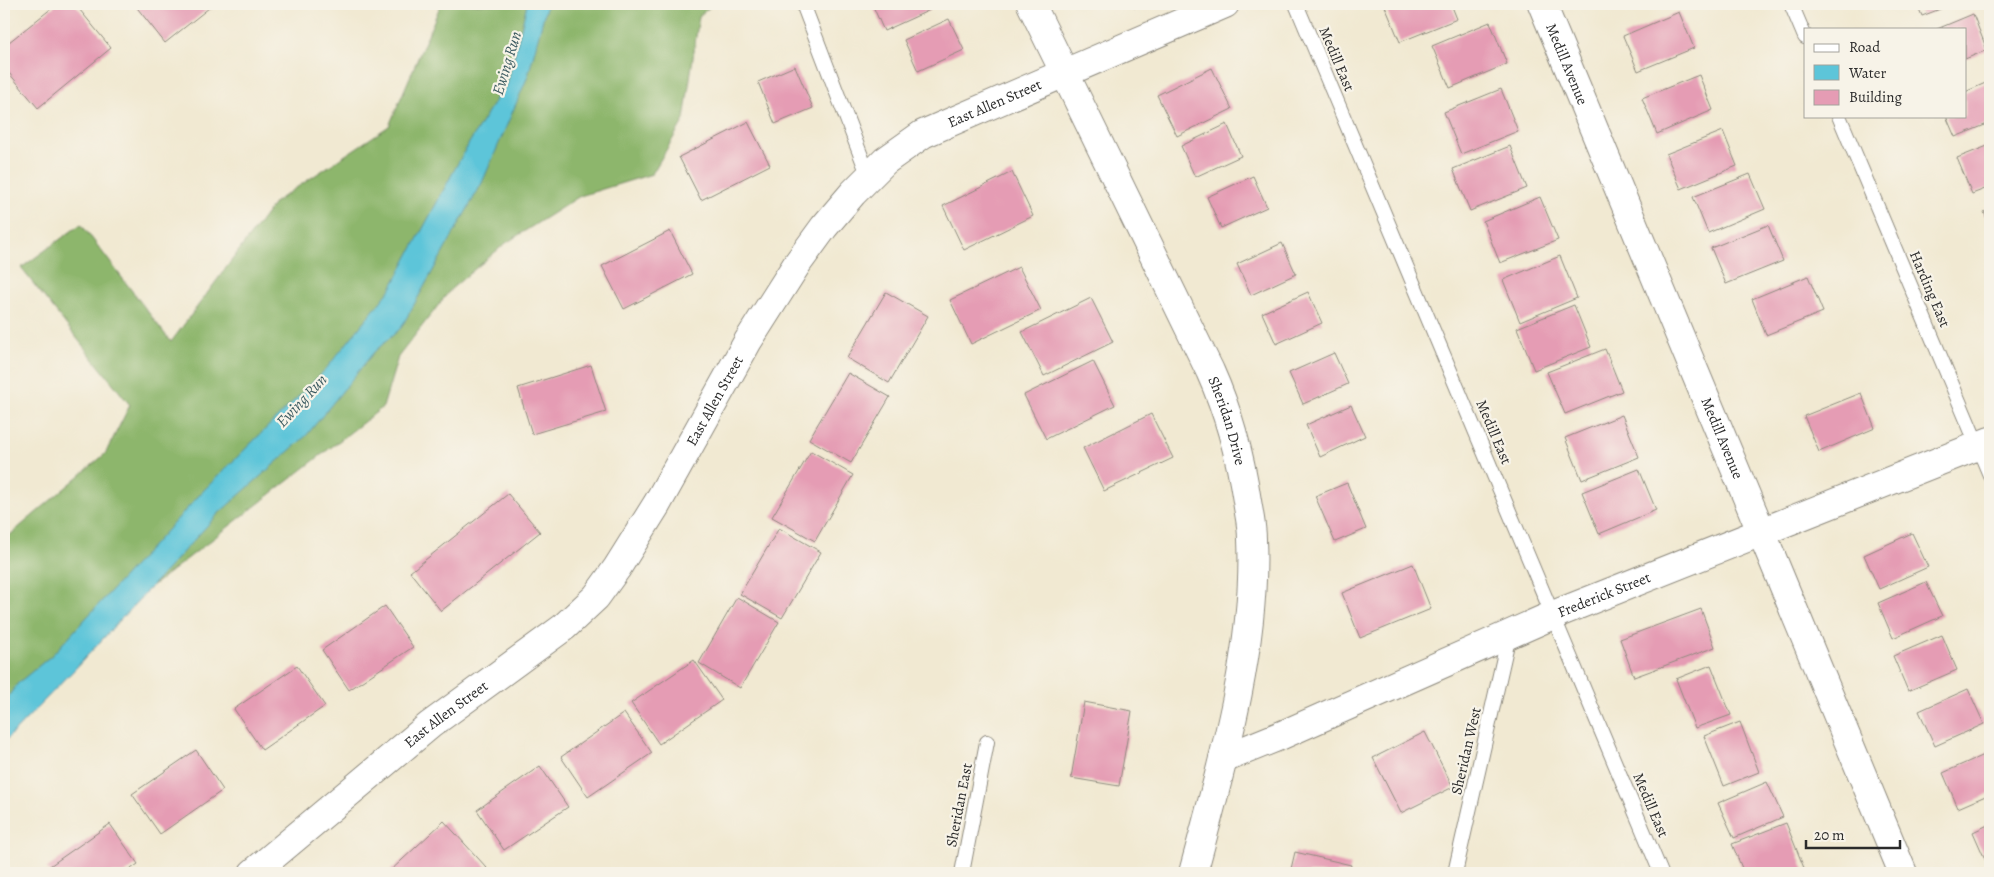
<svg xmlns="http://www.w3.org/2000/svg" width="1994" height="877" font-family="Alegreya,serif">
<rect width="100%" height="100%" fill="#f7f3e8"/>
<filter id="ink" filterUnits="userSpaceOnUse"><feTurbulence type="fractalNoise" baseFrequency=".02" numOctaves="2"/><feDisplacementMap in="SourceGraphic" scale="10" xChannelSelector="R" yChannelSelector="G"/><feConvolveMatrix kernelMatrix="1 2 1 2 8 2 1 2 1" color-interpolation-filters="sRGB"/></filter>
<filter id="wash" filterUnits="userSpaceOnUse"><feTurbulence type="fractalNoise" baseFrequency=".0096" numOctaves="4" result="noise"/><feDisplacementMap in="SourceGraphic" scale="20" xChannelSelector="R" yChannelSelector="G"/><feGaussianBlur stdDeviation="1.12" result="paint"/><feColorMatrix in="noise" values="0 0 0 0 0 0 0 0 0 0 0 0 0 0 0 0 0 1.4 0 .05"/><feComposite in="paint" operator="in"/></filter>
<g filter="url(#wash)">
<rect width="100%" height="100%" fill="#f1e9d2"/>
<path fill="#8db66c" stroke="#5c704c" d="M441,4H713L699,16L684,120L652,174L580,196L506,243L451,289L398,357L383,407L4,701V540L105,454L130,405L21,268L81,224L171,342L275,202L389,126Z"/>
<path fill="#5dc5d9" stroke="#447882" d="M527,4H547L528,76L482,183L401,328L374,352L306,436L218,514L74,670L4,742V702L18,683L52,655L204,490L325,370L390,290L466,148L497,97L507,85Z"/>
<g id="blocks">
<path fill="#e59cb4" d="M57,4H75L111,48L38,108L4,67V46Z
M134,4H214L165,43Z
M872,4H927L930,10L884,31Z
M1132,4H1145L1134,8Z
M1384,4H1451L1457,19L1400,42Z
M1615,4H1630L1617,9Z
M1917,4H1953L1922,16Z
M1679,12L1694,48L1638,71L1623,36Z
M1973,14L1987,50L1965,59V29H1937Z
M949,19L964,50L918,71L904,40Z
M1490,22L1507,64L1450,88L1432,46Z
M795,66L813,108L775,124L758,82Z
M1212,68L1232,109L1177,136L1157,95Z
M1699,75L1713,110L1657,134L1642,98Z
M1990,81V123L1955,137L1946,116H1965V92Z
M1501,89L1518,131L1461,154L1444,112Z
M748,122L770,165L701,200L679,157Z
M1227,124L1241,156L1195,177L1181,146Z
M1723,131L1737,166L1681,189L1666,154Z
M1990,145V187L1972,194L1957,158Z
M1510,146L1527,188L1470,211L1453,169Z
M1012,172L1033,216L964,250L943,206Z
M1750,174L1765,209L1708,233L1693,197Z
M1253,176L1267,207L1221,228L1207,197Z
M1540,197L1558,240L1500,263L1483,221Z
M1990,209V226L1984,212Z
M1768,225L1783,261L1726,284L1711,248Z
M670,231L692,274L624,309L602,266Z
M1282,243L1296,274L1251,295L1237,264Z
M1560,256L1577,298L1520,322L1503,280Z
M1019,267L1041,310L971,344L950,300Z
M1808,276L1823,312L1766,335L1752,299Z
M886,292L928,316L889,383L847,358Z
M1308,292L1322,323L1276,344L1262,313Z
M1091,298L1113,342L1044,376L1022,332Z
M1574,305L1591,347L1534,370L1517,328Z
M1605,349L1622,391L1565,414L1547,372Z
M1334,353L1348,384L1303,404L1289,373Z
M1093,361L1115,405L1046,439L1024,395Z
M591,365L606,412L532,434L518,388Z
M848,373L890,397L851,463L809,439Z
M1861,393L1875,428L1819,452L1804,416Z
M1351,405L1365,436L1320,457L1306,425Z
M1151,414L1173,458L1104,491L1083,448Z
M1622,415L1639,457L1582,480L1565,438Z
M811,451L853,475L815,541L772,517Z
M1639,469L1656,510L1599,534L1582,492Z
M1347,483L1366,529L1335,542L1315,496Z
M508,494L540,532L441,611L410,572Z
M779,528L821,552L782,618L740,594Z
M1912,533L1928,567L1879,589L1864,555Z
M1413,564L1431,609L1360,638L1342,593Z
M1926,582L1942,616L1893,638L1878,603Z
M737,597L779,622L740,688L699,663Z
M385,606L413,647L349,690L322,650Z
M1701,609L1715,647L1634,677L1620,639Z
M1942,635L1957,670L1908,691L1893,656Z
M694,660L722,700L659,744L631,703Z
M1711,665L1731,715L1695,728L1676,679Z
M297,666L325,706L262,750L234,709Z
M1968,689L1984,724L1935,746L1919,711Z
M1084,702L1132,711L1119,786L1071,778Z
M624,713L652,753L588,797L561,757Z
M1740,722L1759,772L1724,786L1704,736Z
M1425,732L1453,787L1401,813L1373,758Z
M196,750L223,790L160,834L132,794Z
M1990,752V794L1958,808L1943,773Z
M540,766L568,807L504,850L477,810Z
M1767,782L1783,817L1734,838L1718,803Z
M444,821L487,868L481,873H388Z
M1786,823L1806,873H1744L1732,844Z
M110,824L138,864L125,873H50L47,868Z
M1990,824V865L1988,866L1973,832Z
M1295,852L1351,865L1349,873H1290Z"/>
</g>
</g>
<g filter="url(#ink)">
<use href="#blocks" fill-opacity="0" stroke="#8e8a7e" stroke-width="1"/>
<g fill="none" stroke-linecap="round" stroke-linejoin="round">
<defs>
<path id="service" d="M803,4L869,177
M1296,4L1661,873
M1791,4L1805,37
M1839,116L1990,475
M962,873L987,742
M1455,873L1509,635"/>
<g id="minor">
<path id="s1" d="M1542,4L1903,873"/>
<path id="s2" d="M1223,759L1282,735L1553,615L1990,441"/>
<path id="s3" d="M253,873L430,725L564,627L596,597L617,568L657,504L748,341L797,264L824,227L853,193L885,161L923,134L1225,4"/>
</g>
<g id="secondary">
<path id="s4" d="M1031,4L1210,371C1229,413 1240,455 1247,501C1249,514 1252,526 1252,539C1257,647 1221,769 1193,873"/>
</g>
</defs>
<use href="#service" stroke="#8e8a7e" stroke-width="16"/>
<use href="#minor" stroke="#8e8a7e" stroke-width="30"/>
<use href="#secondary" stroke="#8e8a7e" stroke-width="30"/>
<use href="#service" stroke="#fff" stroke-width="14"/>
<use href="#minor" stroke="#fff" stroke-width="28"/>
<use href="#secondary" stroke="#fff" stroke-width="28"/>
</g>
</g>
<g text-anchor="middle" stroke-width="4.5" stroke-linejoin="round" paint-order="stroke">
<g font-size="15" fill="#2b2b2b" stroke="#f7f3e8">
<text transform="translate(1337 59) rotate(67)" y="5">Medill East</text>
<text dy="5" stroke="none"><textPath href="#s1" startOffset="65">Medill Avenue</textPath></text>
<text dy="5" stroke="none"><textPath href="#s3" startOffset="1090">East Allen Street</textPath></text>
<text transform="translate(1930 289) rotate(67)" y="5">Harding East</text>
<text dy="5" stroke="none"><textPath href="#s3" startOffset="670">East Allen Street</textPath></text>
<text dy="5" stroke="none"><textPath href="#s4" startOffset="461">Sheridan Drive</textPath></text>
<text transform="translate(1494 432) rotate(67)" y="5">Medill East</text>
<text dy="5" stroke="none"><textPath href="#s1" startOffset="470">Medill Avenue</textPath></text>
<text dy="5" stroke="none"><textPath href="#s2" startOffset="415">Frederick Street</textPath></text>
<text dy="5" stroke="none"><textPath href="#s3" startOffset="250">East Allen Street</textPath></text>
<text transform="translate(1466 751) rotate(-77)" y="5">Sheridan West</text>
<text transform="translate(959 805) rotate(-79)" y="5">Sheridan East</text>
<text transform="translate(1651 805) rotate(67)" y="5">Medill East</text>
</g>
<g font-size="16" font-style="italic" fill="#3a595f" stroke="#f7f3e8">
<text transform="translate(506 63) rotate(-73)" y="6">Ewing Run</text>
<text transform="translate(301 400) rotate(-47)" y="6">Ewing Run</text>
</g>
</g>
<rect width="1994" height="877" fill="none" stroke="#f7f3e8" stroke-width="20"/>
<rect x="1804" y="28" width="162" height="90" fill="#f7f3e8" stroke="#a5a39c"/>
<rect x="1814" y="44" width="25" height="8" fill="#ffffff" stroke="#a5a39c"/>
<text x="1849" y="52" font-size="15" fill="#2b2b2b">Road</text>
<rect x="1814" y="65" width="25" height="15" fill="#5dc5d9" stroke="#a5a39c"/>
<text x="1849" y="78" font-size="15" fill="#2b2b2b">Water</text>
<rect x="1814" y="90" width="25" height="15" fill="#e59cb4" stroke="#a5a39c"/>
<text x="1849" y="102" font-size="15" fill="#2b2b2b">Building</text>
<path d="M1806 840v8h94v-8" fill="none" stroke="#2b2b2b" stroke-width="2.5"/>
<text x="1814" y="840" font-size="15" fill="#2b2b2b" stroke="#f7f3e8" stroke-width="4" paint-order="stroke">20 m</text>
</svg>
